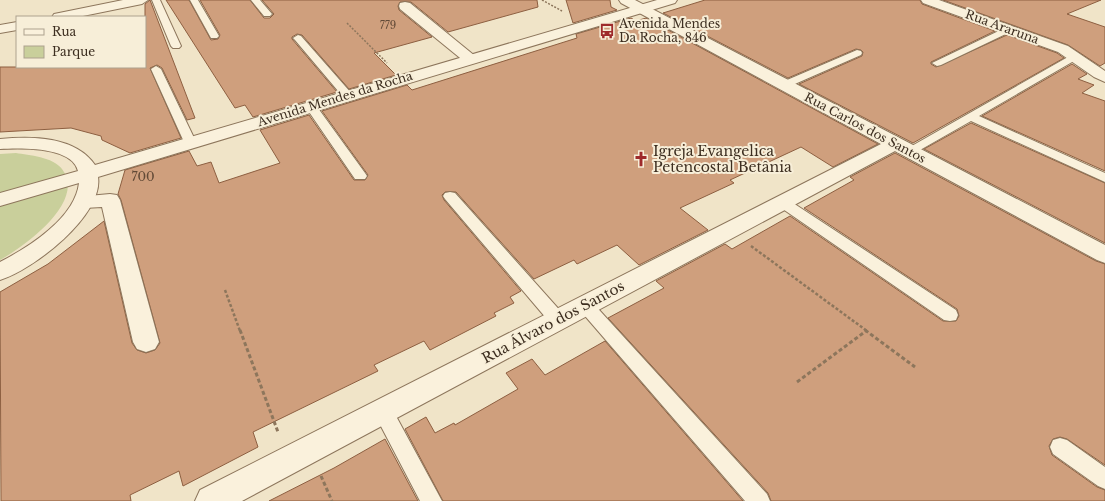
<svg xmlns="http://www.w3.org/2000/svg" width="1105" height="501" font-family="'Libre Baskerville',serif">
<rect width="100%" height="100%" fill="#f0e4c8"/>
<path fill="#c9cf9b" d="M16,153C29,155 53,157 62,169C87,201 25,246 0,260V154Z"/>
<path fill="#cf9f7d" stroke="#8d5f41" d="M150,0L195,118L187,120L162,68L157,65L150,68L181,138L130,153L102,140L101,136L71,128L0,132V67H145V4Z
M166,0H189L211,40L218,39L220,35L200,0H250L264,18H270L274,14L262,0H537L538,7L448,32L411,2H400L398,6L399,10L432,37L374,53L396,75L349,89L302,35L297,34L292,37V39L337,92L253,117L245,105L235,108Z
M566,0H610L611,7L617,10L573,23Z
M705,0H920L922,4L995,31L931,62V64L936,67L1007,35L1057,53L1064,58L913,143L799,84L862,56L863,52L861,50L856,49L788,78L663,13Z
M943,0H1101L1067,14L1105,27V63L1100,66L1068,45Z
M631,18L636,21L646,18L878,144L833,167L801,147L730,180L734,183L680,208L708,230L639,265L617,245L577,264L574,260L534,279L456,192H445L442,195L444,200L521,291L510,297L514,303L494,313L496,316L430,350L424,341L374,365L378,371L253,432L258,447L183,486L179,471L130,495L131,501H1L0,292L48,264L104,221L132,343L137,350L146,353L155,350L160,343L121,200L118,194L125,170L189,151L197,166L211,162L219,183L280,163L260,130L309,115L354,180H365L368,175L322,111L407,85L412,90L577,38L576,34Z
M1072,64L1087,74L1078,79L1094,85L1082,93L1105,101V171L982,116Z
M971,123L1105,183V243L924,149Z
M895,153L1096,261L1105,264V465L1067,439L1060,437L1053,439L1049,446L1052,455L1097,487L1105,490V501H771L768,493L608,318L664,288L656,281L725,244L732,249L790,216L943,321H956L959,316L957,309L804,208L854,180L850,177Z
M605,341L743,501H443L405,429L426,417L435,433L454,423L455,425L518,389L506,373L532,359L545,375Z
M385,439L418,501H269L334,468Z"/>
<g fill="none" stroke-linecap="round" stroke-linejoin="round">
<defs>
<path id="service" d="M152,0H160L181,46L179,48H173L171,46Z
M190,0H198L219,36L217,38H211Z
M251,0H260L272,14L270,16H264Z
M1009,26L1012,27V31L941,65L937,66L932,63Z
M298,35L301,36L352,94L354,96L352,98H344L295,40L293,38Z
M857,50L861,51L862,53L861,55L788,87L784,88L779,85L780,83Z
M1075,53L1080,56L1079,58L979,116L1105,173V182L971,121L913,154L909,155L903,151Z
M156,66L161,69L196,142L194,145L190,146L184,142L151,69Z
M311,103L315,104L365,173L367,176L365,179H355L305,106Z
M450,192L455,193L564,315L566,320L564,325L558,327L552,325L445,199L443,196L445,193Z
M782,198L787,199L956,310L958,315L956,320L950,321L944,320L777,205L775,202L777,199Z
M585,299L591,301L767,494L770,501H745L579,309L577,305L579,301Z
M383,403L390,405L442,501H420L373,411L376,405Z
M1060,438L1067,440L1105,467V489L1098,486L1053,454L1050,447L1053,440Z"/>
<path id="pedestrian" d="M110,194L117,195L120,200L159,342L155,349L146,352L137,349L133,342L102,207L84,208L77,207L74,202L77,197Z"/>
<path id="minor" d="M123,0H148L142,4L78,17H52L54,14L59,13Z
M619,0H635L1105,245V263L1097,260L895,151L242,501H195L200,490L881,144L621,3Z
M921,0H939L1068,46L1105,71V82L1094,77L1058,52L923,3Z
M405,2L410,3L475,56L477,59L475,62H465L400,9L399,6L400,3Z
M17,22V30L0,33V25Z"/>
<path id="tertiary" d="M657,0H677L675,3L98,177C104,215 33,270 0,280V262C29,247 75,218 79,183L0,206V193L78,171C72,146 19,148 0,149V139C32,136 75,136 95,165Z"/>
</defs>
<use href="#service" stroke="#8d765c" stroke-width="2"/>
<use href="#pedestrian" stroke="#8d765c" stroke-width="2"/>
<use href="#minor" stroke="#8d765c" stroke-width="2"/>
<use href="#tertiary" stroke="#8d765c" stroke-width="2"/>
<path stroke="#8d765c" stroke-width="1.5" stroke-dasharray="2 1.5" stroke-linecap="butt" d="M542,0L562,11
M347,23L387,63"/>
<path stroke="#8d765c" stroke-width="2.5" stroke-dasharray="3 2" stroke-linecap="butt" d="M751,246L867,331
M225,290L240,331"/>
<path stroke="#8d765c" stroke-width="3" stroke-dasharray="4 2.5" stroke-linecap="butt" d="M240,330L278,432
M865,330L915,367
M797,382L866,331
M321,476L332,501"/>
<use href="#service" fill="#faf1dc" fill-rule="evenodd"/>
<use href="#pedestrian" fill="#faf1dc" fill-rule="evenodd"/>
<use href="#minor" fill="#faf1dc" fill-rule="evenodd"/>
<use href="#tertiary" fill="#faf1dc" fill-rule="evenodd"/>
</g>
<defs>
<symbol id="bus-bare" viewBox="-9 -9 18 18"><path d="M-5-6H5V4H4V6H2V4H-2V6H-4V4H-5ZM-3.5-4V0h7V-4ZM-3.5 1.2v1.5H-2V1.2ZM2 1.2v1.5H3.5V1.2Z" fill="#9e2a2b" stroke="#f7eed8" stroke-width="2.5" paint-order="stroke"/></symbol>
<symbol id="church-bare" viewBox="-9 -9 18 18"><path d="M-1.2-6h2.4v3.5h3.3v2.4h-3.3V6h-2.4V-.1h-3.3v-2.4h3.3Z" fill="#9e2a2b" stroke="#f7eed8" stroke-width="2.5" paint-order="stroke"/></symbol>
</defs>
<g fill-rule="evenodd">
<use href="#bus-bare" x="596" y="20" width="22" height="22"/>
<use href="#church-bare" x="630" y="148" width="22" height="22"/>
</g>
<g text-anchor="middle" stroke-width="4" stroke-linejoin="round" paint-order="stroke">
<g font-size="10" fill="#624a37">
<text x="388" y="29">779</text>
</g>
<g font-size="12" fill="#3d2e20" stroke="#f7eed8" text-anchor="start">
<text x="619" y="28">Avenida Mendes<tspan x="619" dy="14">Da Rocha, 846</tspan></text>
</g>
<g font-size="12" fill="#3d2e20" stroke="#f7eed8">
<text transform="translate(1002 27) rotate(20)" y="4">Rua Araruna</text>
<text transform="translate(335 99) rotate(-17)" y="4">Avenida Mendes da Rocha</text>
<text transform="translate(865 128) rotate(28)" y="4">Rua Carlos dos Santos</text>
</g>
<g font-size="12" fill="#624a37">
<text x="143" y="181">700</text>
</g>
<g font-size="14" fill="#3d2e20" stroke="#f7eed8" text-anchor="start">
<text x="653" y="156">Igreja Evangelica<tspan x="653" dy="16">Petencostal Betânia</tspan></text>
</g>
<g font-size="14" fill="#3d2e20" stroke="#f7eed8">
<text transform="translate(553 322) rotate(-28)" y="5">Rua Álvaro dos Santos</text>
</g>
</g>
<rect x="16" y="16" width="130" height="52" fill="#f7eed8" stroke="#ada18e"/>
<rect x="24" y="29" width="20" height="6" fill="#faf1dc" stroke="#ada18e"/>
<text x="52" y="36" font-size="12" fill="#3d2e20">Rua</text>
<rect x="24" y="46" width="20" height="12" fill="#c9cf9b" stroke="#ada18e"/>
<text x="52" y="56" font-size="12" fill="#3d2e20">Parque</text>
</svg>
